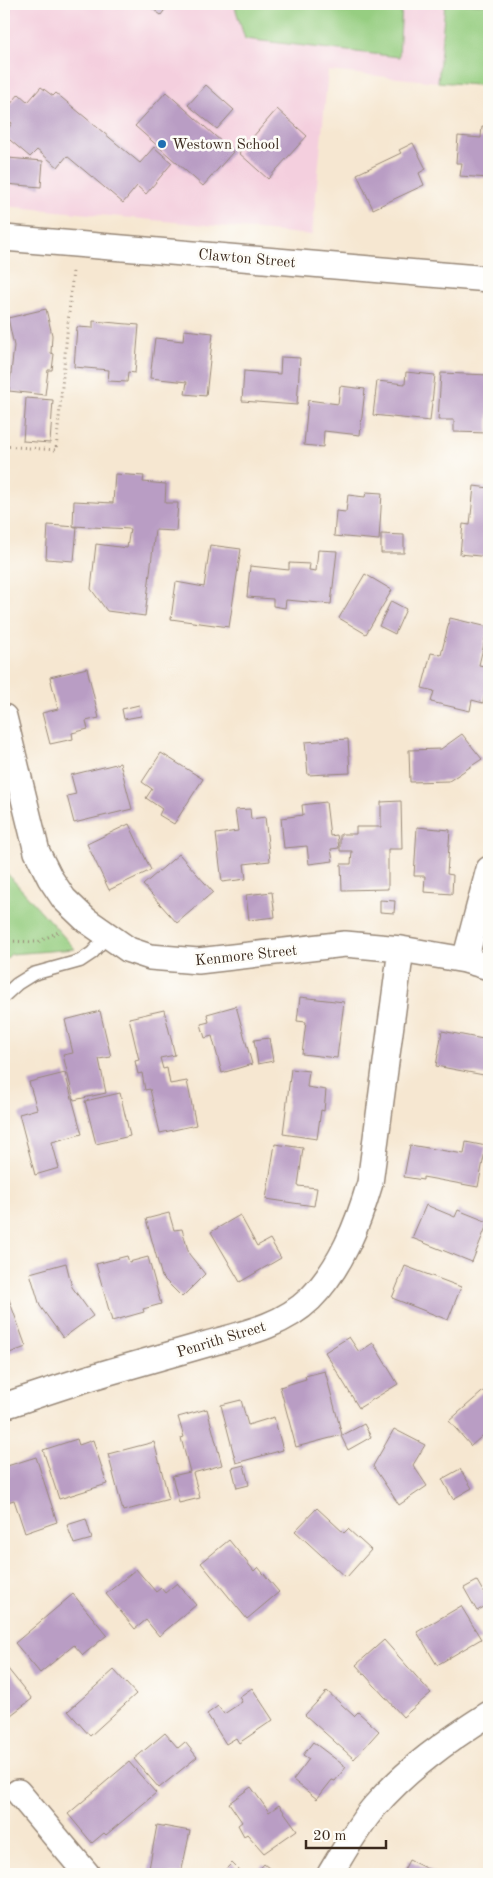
<svg xmlns="http://www.w3.org/2000/svg" width="493" height="1878" font-family="'Old Standard TT',serif">
<rect width="100%" height="100%" fill="#fdfcf7"/>
<filter id="ink" filterUnits="userSpaceOnUse"><feTurbulence type="fractalNoise" baseFrequency=".02" numOctaves="2"/><feDisplacementMap in="SourceGraphic" scale="10" xChannelSelector="R" yChannelSelector="G"/><feConvolveMatrix kernelMatrix="1 2 1 2 8 2 1 2 1" color-interpolation-filters="sRGB"/></filter>
<filter id="wash" filterUnits="userSpaceOnUse"><feTurbulence type="fractalNoise" baseFrequency=".0096" numOctaves="4" result="noise"/><feDisplacementMap in="SourceGraphic" scale="20" xChannelSelector="R" yChannelSelector="G"/><feGaussianBlur stdDeviation="1.12" result="paint"/><feColorMatrix in="noise" values="0 0 0 0 0 0 0 0 0 0 0 0 0 0 0 0 0 1.4 0 .05"/><feComposite in="paint" operator="in"/></filter>
<g filter="url(#wash)">
<rect width="100%" height="100%" fill="#f6e7d1"/>
<path fill="#f4cfde" d="M4,4H445L438,82L328,71L312,235L4,206Z"/>
<path fill="#96ce81" stroke="#687c50" d="M234,4H402L399,57L245,39Z
M445,4H489V86L438,82Z
M4,870L75,949L11,954L4,961Z"/>
<path fill="#58c4d2" stroke="#4a7778" d="M4,8L10,9L4,77Z"/>
<g id="blocks">
<path fill="#b99dc4" d="M146,4H169L161,15Z
M206,85L234,110L217,129L188,105Z
M41,87L53,96L56,93L140,163L154,147L172,163L146,194L137,186L123,203L67,156L58,167L37,150L30,157L4,135L12,123L4,116V112L19,94L28,102Z
M166,92L233,152L203,186L135,126Z
M277,109L307,136L268,179L239,153Z
M482,126L489,127V178L460,176L462,163H456L458,136L481,138Z
M413,143L426,169L419,173L424,185L373,209L357,174L401,153L399,150Z
M8,158L43,161L41,187L5,184Z
M46,309L52,335L51,353L54,354L52,370H48L45,395L9,391L14,346L8,318Z
M93,321L139,325L135,373L128,372L127,382L108,381L109,370L74,367L77,327L93,328Z
M184,330L213,333L206,396L185,394L187,382L150,378L155,338L183,341Z
M281,357L300,358L297,405L242,401L244,371L280,374Z
M406,372L435,375L430,421L373,415L377,381L405,384Z
M441,373L489,375L488,433L454,432V420H438Z
M340,386L365,389L360,435L324,431L323,447L304,445L308,400L338,404Z
M26,398L53,400L50,443L23,441Z
M115,474L144,476L143,482L166,484L165,503H178L176,531L155,530L145,616L107,611L91,589L96,544L127,548L130,529L73,526L74,501L113,503Z
M474,486L489,488V557L460,554L463,524L470,525Z
M366,492L382,493L379,540L334,536L336,511L346,512L348,495L365,497Z
M48,525L77,527L74,561L46,559Z
M381,534L404,535V553H381Z
M210,545L241,549L229,627L171,619L176,582L204,587Z
M318,550L337,551L331,604L286,600L285,608L273,606V599L247,597L250,566L289,570V563L310,564L309,570L316,571Z
M365,574L392,590L366,634L339,618Z
M391,601L406,609L395,634L379,626Z
M450,618L488,627L479,665L489,667V677L483,703L472,700L470,711L431,702L434,691L422,688L431,653L441,655Z
M87,668L99,718L86,721L88,729L72,733L73,739L50,744L42,713L58,709L50,677Z
M139,705L141,716L124,719L122,709Z
M462,734L482,759L449,781L410,782L409,750L441,749Z
M348,739L350,773L308,775L305,742Z
M161,753L203,779L174,824L159,815L162,809L146,798L152,789L142,782Z
M120,763L132,809L74,823L67,796L76,794L71,775Z
M401,801L402,849H388V889L342,890L341,864H351L352,851H340V834H356V827H381V802Z
M326,802L330,836L337,835L339,848L331,849L333,861L309,864L307,846L284,848L281,818L303,815L302,805Z
M250,809L251,819L265,817L270,861L244,864L246,879L222,882L216,834L238,831L235,810Z
M129,824L151,870L109,890L87,844Z
M417,827L450,830L447,874L453,875L452,894L424,892L425,876H414Z
M179,854L213,892L177,923L143,885Z
M272,892L275,917L249,920L246,895Z
M380,900L395,901L394,913L380,912Z
M300,997L344,1002L337,1058L302,1054L306,1022L297,1021Z
M236,1006L252,1064L222,1073L212,1036L205,1038L201,1024L209,1022L207,1014Z
M164,1010L175,1055L160,1058L163,1069L167,1068L170,1084L187,1081L196,1125L160,1133L150,1089L145,1090L142,1073L138,1074L135,1061L139,1060L129,1018Z
M100,1011L111,1057L99,1059L106,1093L74,1100L63,1055L73,1053L65,1020Z
M442,1031L488,1040L489,1036V1076L436,1066Z
M269,1038L273,1061L258,1064L254,1040Z
M291,1069L309,1071L307,1087L326,1090L324,1111L321,1110L317,1139L283,1134Z
M65,1073L82,1134L52,1142L59,1168L35,1175L19,1114L37,1109L29,1082Z
M120,1093L130,1136L96,1144L85,1101Z
M466,1142L486,1146L478,1187L423,1177V1180L404,1177L410,1145L464,1154Z
M275,1144L303,1148L298,1186L317,1188L314,1206L266,1199Z
M426,1205L455,1217L458,1210L488,1222L472,1262L412,1238Z
M169,1213L174,1230L182,1229L189,1254L205,1274L182,1297L162,1277L146,1219Z
M240,1215L257,1246L270,1239L281,1258L240,1282L211,1232Z
M127,1256L129,1262L148,1257L161,1304L143,1309L144,1312L112,1321L96,1264Z
M66,1263L72,1287L93,1316L63,1338L40,1306L30,1273Z
M405,1266L461,1287L448,1320L392,1298Z
M6,1291L26,1347L4,1355V1292Z
M349,1337L359,1352L373,1343L398,1384L359,1408L325,1352Z
M325,1371L342,1435L296,1447L280,1387L306,1379L305,1376Z
M489,1386V1430L471,1446L449,1421Z
M241,1400L248,1425L274,1417L283,1450L236,1463L221,1405Z
M207,1409L222,1465L193,1473L200,1498L179,1503L172,1476L190,1472L181,1438L184,1437L178,1417Z
M364,1424L371,1437L348,1450L341,1436Z
M394,1429L425,1445L413,1465L427,1486L399,1505L373,1466Z
M77,1439L79,1445L93,1440L107,1484L59,1499L43,1450Z
M154,1442L169,1499L123,1511L108,1454Z
M36,1457L57,1522L25,1533L14,1500L4,1503V1467Z
M244,1465L249,1485L237,1488L232,1468Z
M460,1469L472,1488L453,1499L442,1479Z
M317,1508L344,1533L348,1529L371,1550L346,1578L295,1531Z
M86,1519L92,1539L74,1544L67,1525Z
M229,1540L254,1571L258,1567L279,1592L247,1619L201,1563Z
M136,1569L156,1592L161,1588L165,1593L177,1583L196,1605L159,1636L146,1620L135,1629L106,1594Z
M477,1581L489,1602V1604L477,1611L464,1588Z
M73,1594L107,1635L83,1655L74,1645L40,1673L15,1643Z
M461,1606L481,1639L437,1665L417,1632Z
M384,1640L431,1693L403,1717L356,1665Z
M4,1664L32,1699L7,1718L4,1715Z
M114,1670L136,1694L90,1736L68,1711Z
M252,1688L273,1720L239,1743L236,1738L226,1744L207,1714L218,1706L224,1714L242,1702L239,1697Z
M327,1691L354,1716L358,1712L379,1731L354,1759L305,1715Z
M165,1733L178,1748L185,1742L197,1757L159,1788L134,1759Z
M313,1742L346,1767L335,1781L332,1780L317,1799L293,1780L309,1759L303,1755Z
M129,1762L156,1793L106,1835L104,1833L92,1843L68,1814Z
M251,1787L269,1812L279,1805L297,1830L264,1853L247,1834L244,1836L238,1825L242,1822L229,1803Z
M157,1825L190,1831L181,1874H148Z
M409,1860L438,1874H402Z
M232,1863L243,1874H221Z
M264,1864L276,1874H255Z"/>
</g>
</g>
<g filter="url(#ink)">
<use href="#blocks" fill-opacity="0" stroke="#988878" stroke-width="1"/>
<g fill="none" stroke-linecap="round" stroke-linejoin="round">
<defs>
<path id="service" d="M4,996L17,984L33,974L80,961L92,953L107,936"/>
<path id="minor" d="M4,238L489,279
M4,717L37,852L50,878L64,899L86,920L129,950L150,957L198,961L345,944L401,949L465,960L489,967
M465,960L489,869
M4,1406C43,1393 83,1379 123,1368C151,1360 179,1352 207,1344C243,1334 282,1326 310,1299C341,1268 358,1224 370,1183L401,949
M18,1792L87,1874
M330,1874C344,1851 357,1827 375,1806C407,1769 448,1740 489,1714"/>
</defs>
<use href="#service" stroke="#988878" stroke-width="15"/>
<use href="#minor" stroke="#988878" stroke-width="28"/>
<path stroke="#988878" stroke-width="3" stroke-dasharray="1 4" stroke-linecap="butt" d="M4,446L56,450L73,270
M4,941L38,942L60,931"/>
<use href="#service" stroke="#fff" stroke-width="12"/>
<use href="#minor" stroke="#fff" stroke-width="25"/>
</g>
</g>
<circle fill="#1f6fb2" stroke="#fdfcf7" stroke-width="2" cx="162" cy="144" r="5"/>
<g text-anchor="middle" stroke-width="5" stroke-linejoin="round" paint-order="stroke">
<g font-size="15" fill="#3b2a1e" stroke="#fdfcf7" text-anchor="start">
<text x="172" y="149">Westown School</text>
</g>
<g font-size="15" fill="#3b2a1e" stroke="#fdfcf7">
<text transform="translate(247 258) rotate(5)" y="5">Clawton Street</text>
<text transform="translate(246 955) rotate(-6)" y="5">Kenmore Street</text>
<text transform="translate(221 1339) rotate(-17)" y="5">Penrith Street</text>
</g>
</g>
<rect width="493" height="1878" fill="none" stroke="#fdfcf7" stroke-width="20"/>
<path d="M306 1840v8h80v-8" fill="none" stroke="#3b2a1e" stroke-width="2.5"/>
<text x="313" y="1840" font-size="15" fill="#3b2a1e" stroke="#fdfcf7" stroke-width="4" paint-order="stroke">20 m</text>
</svg>
